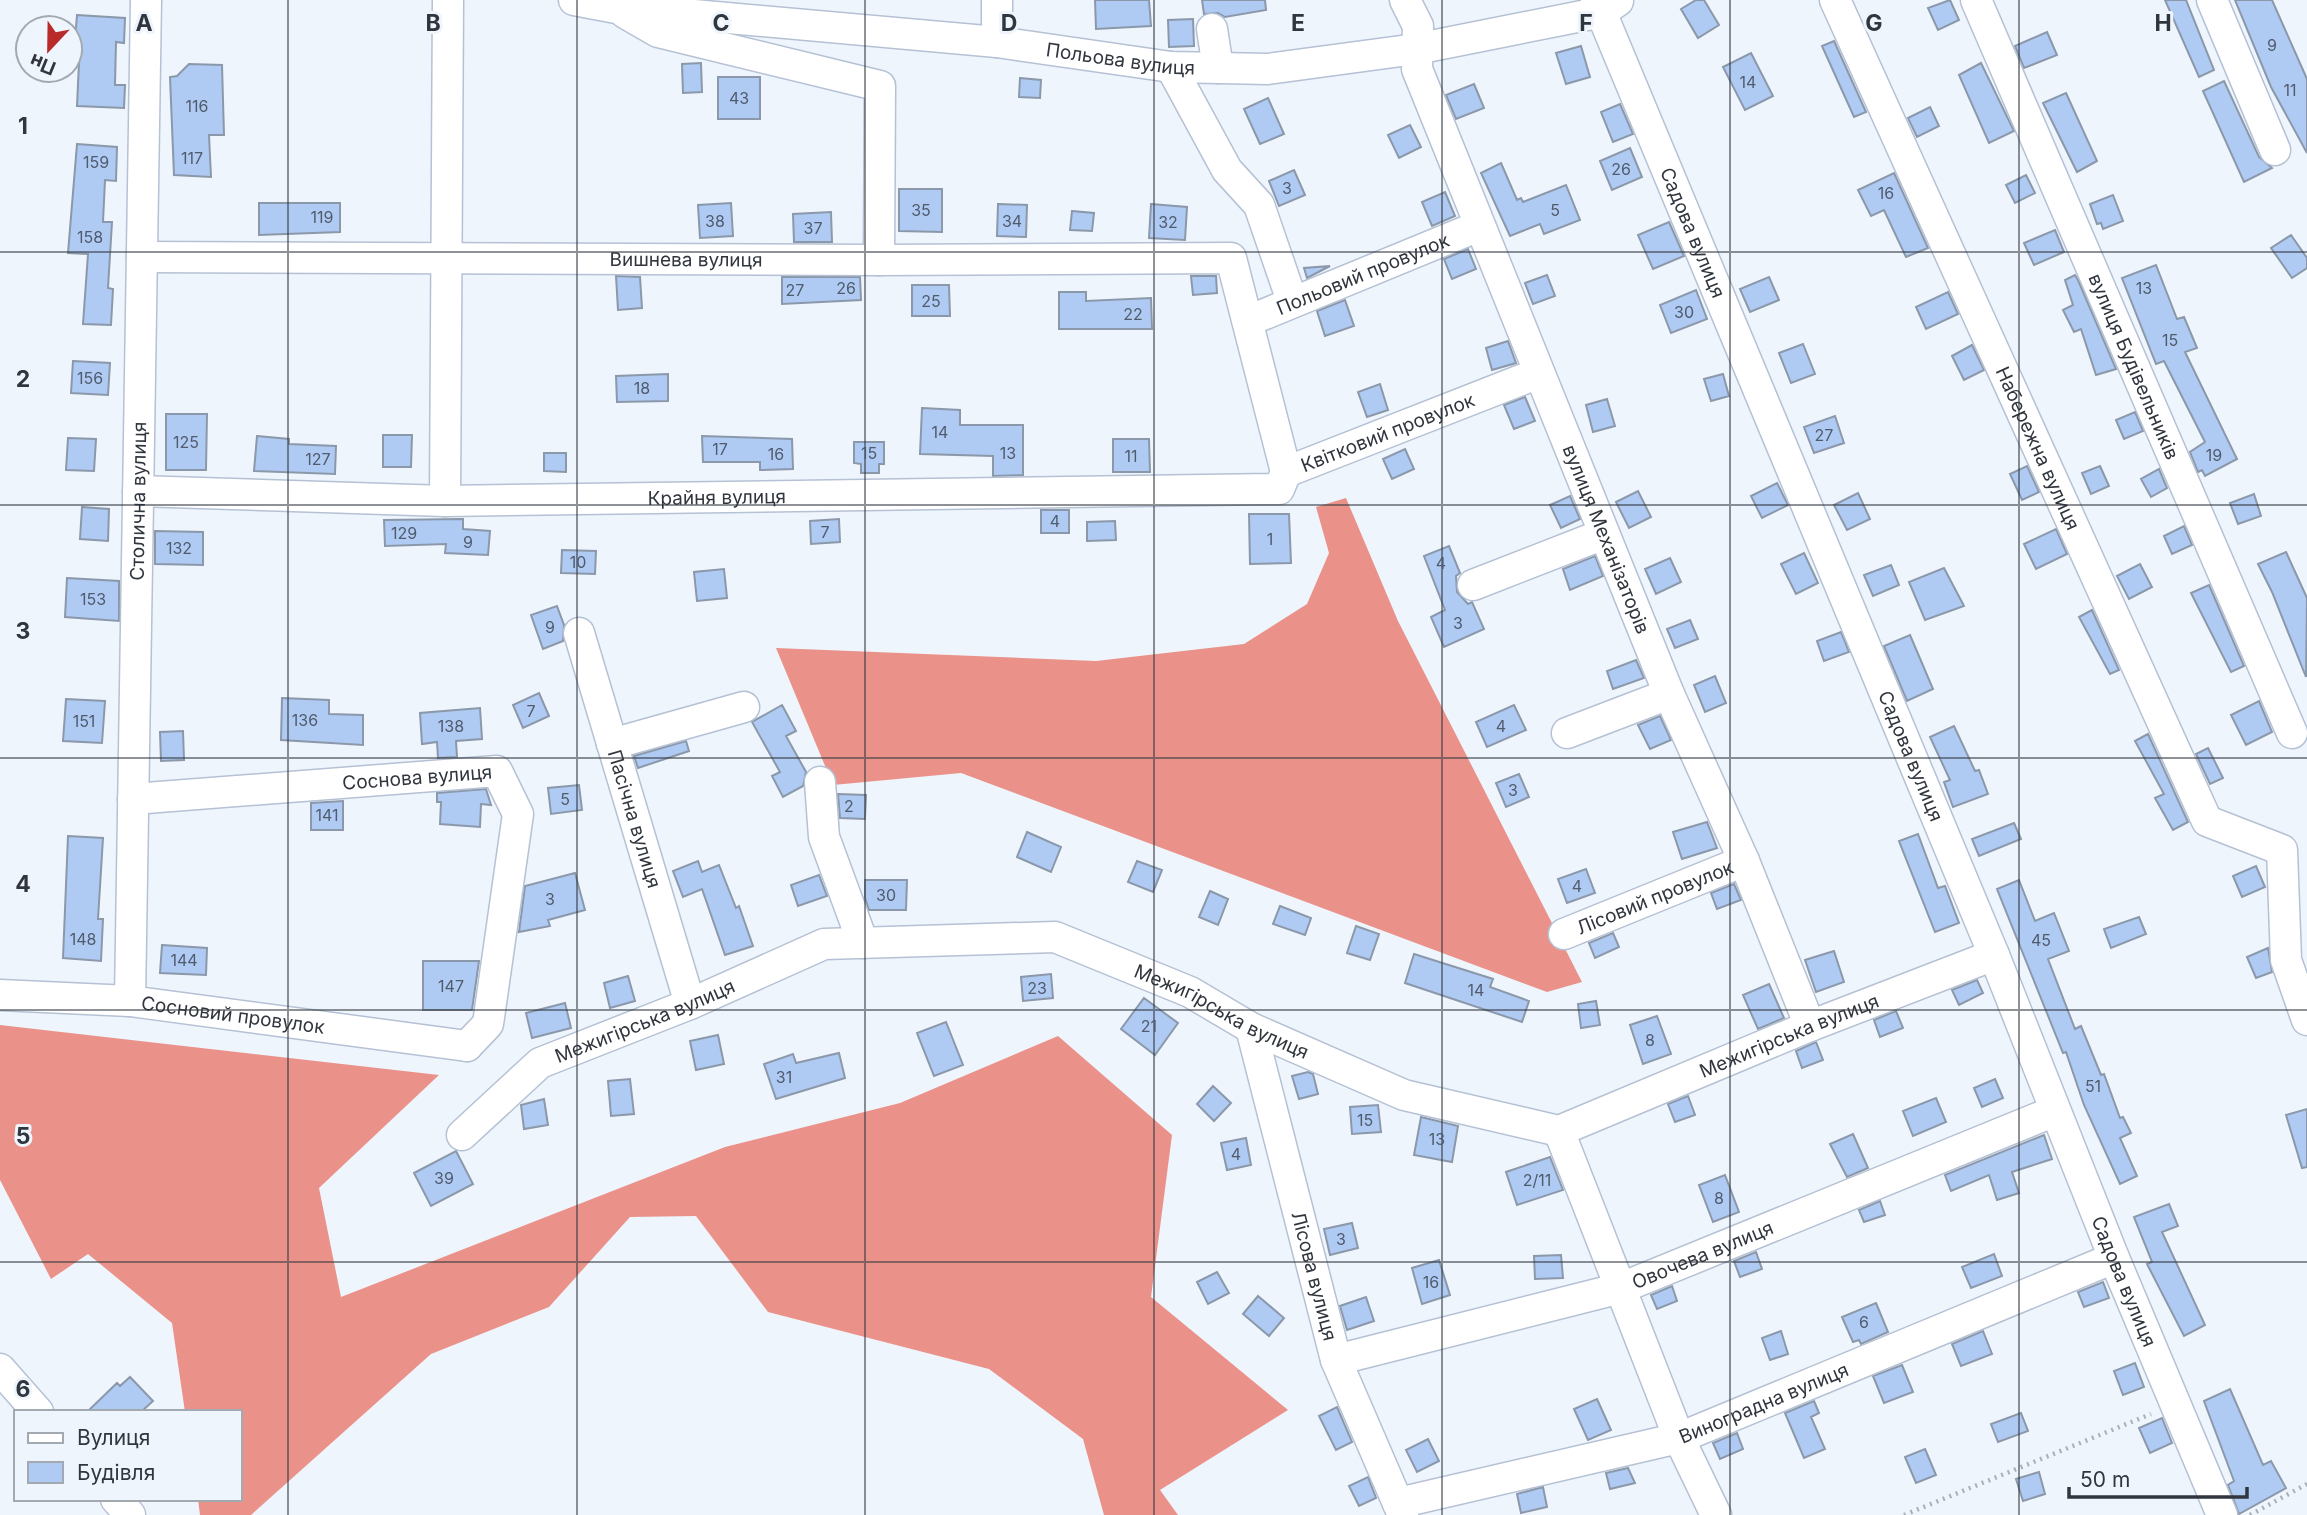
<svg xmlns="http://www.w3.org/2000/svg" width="2307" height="1515" font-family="Inter,sans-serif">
<rect width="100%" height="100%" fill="#eff5fd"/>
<path fill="#ea9289" d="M1346,498L1398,621L1582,982L1547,992L961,773L833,785L776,648L1096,661L1244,644L1307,604L1329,553L1316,507Z
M0,1025L439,1075L319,1188L341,1297L725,1147L900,1103L1058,1036L1172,1135L1151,1297L1288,1410L1160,1490L1178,1515H1104L1083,1439L989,1369L768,1312L696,1216L630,1217L549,1307L431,1354L251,1515H200L198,1499H240V1412H185L172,1323L88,1254L51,1279L0,1180Z"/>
<path fill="#afcbf4" stroke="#8b98aa" stroke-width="2" d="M1095,0H1149L1151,26L1096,29Z
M1202,0H1265L1266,10L1225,17L1218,13L1204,14Z
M1696,0H1704L1719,25L1698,38L1681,9Z
M1950,0L1959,20L1938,30L1928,8Z
M2165,0H2186L2214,70L2199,77Z
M2235,0H2272L2307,79V153L2271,87Z
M77,15L125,18L124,43L116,42L115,85H125L124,108L77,106L80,40H75Z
M1193,19L1194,46L1169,47L1168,20Z
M2047,32L2057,55L2024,68L2015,46Z
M1834,41L1866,112L1854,117L1822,46Z
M1581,46L1590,77L1566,84L1556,53Z
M1751,53L1773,96L1745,110L1723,67Z
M701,63L702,92L683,93L682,64Z
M1981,63L2014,131L1989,143L1959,75Z
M189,64L222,65L224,135H209L211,177L174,175L170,77L177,76Z
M718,77H760V119H718Z
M1020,78L1041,80L1040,98L1019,97Z
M2224,81L2259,157L2272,168L2244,182L2203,91Z
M1474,84L1484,108L1456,119L1446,95Z
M2066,93L2097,161L2077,172L2043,103Z
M1268,98L1284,134L1260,144L1244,109Z
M1620,104L1633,134L1613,142L1601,112Z
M1930,107L1939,126L1917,137L1908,118Z
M1410,125L1421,147L1399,158L1388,135Z
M77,144L117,147L116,181L105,180L103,222H112L108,288L113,289L111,325L83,324L88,254L68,253Z
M1630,148L1642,177L1612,190L1600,161Z
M1501,163L1517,200L1521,198L1523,202L1566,185L1580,220L1544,234L1540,224L1510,236L1481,173Z
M1294,170L1305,195L1279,206L1269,181Z
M1894,173L1928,248L1906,257L1884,210L1871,216L1858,190Z
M2026,175L2035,193L2015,203L2006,185Z
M899,189H942V232L899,231Z
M1445,192L1455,216L1432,226L1422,202Z
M2113,195L2123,221L2103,229L2101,223L2097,224L2090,204Z
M259,203H340V232L259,235Z
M731,203L733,236L700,238L698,205Z
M998,204L1027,205L1026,237L997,236Z
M1151,204L1187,207L1185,240L1149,238Z
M1072,211L1094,213L1092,231L1070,230Z
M831,212L832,242H794L793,214Z
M1669,222L1684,256L1653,269L1638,235Z
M2055,230L2064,252L2034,265L2024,243Z
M2291,235L2307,258V268L2292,278L2271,248Z
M1468,249L1476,269L1452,279L1444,259Z
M2156,265L2177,319L2184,317L2197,348L2185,352L2237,459L2205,476L2202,470L2198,472L2190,452L2205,442L2164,361L2156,364L2122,278Z
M1330,266L1307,278L1304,268Z
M1547,275L1555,296L1533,304L1525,283Z
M2075,275L2078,280L2116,369L2096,375L2081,329L2074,332L2063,310L2073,305L2065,280Z
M616,276L640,277L642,308L618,310Z
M1191,276H1216L1217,293L1193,295Z
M782,277H860L861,300L782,304Z
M1769,277L1779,300L1750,312L1740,289Z
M912,285H949L950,316H912Z
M1696,290L1707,319L1671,333L1660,305Z
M1059,292H1086V301L1151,298L1152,329H1059Z
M1948,292L1958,314L1926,329L1916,307Z
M1345,300L1354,326L1325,336L1317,311Z
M1508,341L1516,363L1492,370L1486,348Z
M1803,344L1815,374L1791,383L1779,353Z
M1972,345L1984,370L1964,380L1952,356Z
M73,361L110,363L108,395L71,393Z
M668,374V401L617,402L616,376Z
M1723,374L1729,396L1711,401L1704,379Z
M1380,384L1388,410L1367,417L1358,392Z
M1525,397L1535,421L1514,429L1504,405Z
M1607,399L1615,426L1593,432L1586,405Z
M922,408L960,410V425H1023V475L993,476V456L920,454Z
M2135,412L2143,431L2124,439L2116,420Z
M166,414H207L206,470H166Z
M1835,416L1844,443L1814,453L1804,427Z
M383,435H412L411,467H383Z
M257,436L289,439V444L336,446L335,474L254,471Z
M702,436L792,439L793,469L760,470V462H703Z
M68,438L96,439L94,471L66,470Z
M1113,439H1149L1150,472H1113Z
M854,442H884V464H879V473H861V464L854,463Z
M1405,449L1414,469L1392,479L1383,459Z
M544,453H566V472L544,471Z
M2027,466L2039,492L2022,500L2010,474Z
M2100,466L2109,486L2091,494L2082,473Z
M2159,469L2167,488L2151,497L2141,479Z
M1777,483L1788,505L1762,518L1751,496Z
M1638,491L1651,517L1629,528L1616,502Z
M1858,493L1870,519L1847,530L1834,505Z
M2254,494L2261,516L2238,524L2230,503Z
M1570,496L1580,519L1561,528L1550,505Z
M82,507L109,509L108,541L80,539Z
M1041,510H1069V533H1041Z
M1249,514H1289L1291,563L1250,564Z
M463,519V529L490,531L488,555L445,553L446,544L385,546L384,520Z
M839,519L840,542L811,544L810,521Z
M1115,521L1116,540L1087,541V522Z
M2184,526L2192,545L2172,554L2164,536Z
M2056,529L2067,554L2036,569L2024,544Z
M155,531L203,532V565L155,564Z
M1449,546L1460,573L1456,576L1457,592L1468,604L1472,602L1484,629L1444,647L1431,617L1445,610L1424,556Z
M562,550L596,551L595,574L561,573Z
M2286,552L2307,598L2306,677L2272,592L2258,564Z
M1804,553L1818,583L1796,594L1781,564Z
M1595,556L1603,576L1570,590L1563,569Z
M1670,558L1681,582L1656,594L1645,569Z
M2140,564L2152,587L2129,599L2117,576Z
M1891,565L1899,585L1873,596L1864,575Z
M1944,568L1964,606L1925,620L1909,582Z
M724,569L727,598L697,601L694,572Z
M67,578L119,581V621L65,617Z
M2209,585L2244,666L2231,672L2191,593Z
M557,606L564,625L563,641L543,649L531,615Z
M2092,610L2119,670L2110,674L2079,617Z
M1690,620L1698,639L1675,648L1667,629Z
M1841,632L1849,652L1824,661L1817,641Z
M1910,635L1933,689L1907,701L1884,646Z
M1636,660L1644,678L1613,689L1607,671Z
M1715,676L1726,703L1705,712L1694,685Z
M539,693L549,716L523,728L513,705Z
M282,698L329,700V714L363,715V745L281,740Z
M66,699L105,701L102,743L63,741Z
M2259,701L2272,732L2246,745L2231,715Z
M782,705L796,731L786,736L806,772L803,786L783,797L772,776L780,772L752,722Z
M1514,705L1526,730L1487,747L1476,722Z
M480,708L482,739L456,741L457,757L438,758L437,742L422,744L420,713Z
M1660,716L1671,740L1650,749L1638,725Z
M1954,726L1975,771L1979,770L1988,794L1953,807L1944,782L1950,780L1930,737Z
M183,731L184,760L161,761L160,732Z
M2148,734L2188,822L2173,830L2155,798L2164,794L2135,741Z
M686,741L689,751L638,768L634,756Z
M2208,748L2223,778L2210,784L2196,754Z
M1519,774L1529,797L1506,807L1496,783Z
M579,785L582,810L551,814L548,788Z
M486,789L491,805L481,804L480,827L440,824L441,802H437V793Z
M838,794L866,795L865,819L840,818Z
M343,801V830H311V803Z
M1707,822L1717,848L1682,859L1673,832Z
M2014,823L2021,839L1979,856L1972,839Z
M1027,832L1061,847L1051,872L1017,857Z
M1918,834L1938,888L1945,886L1959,923L1935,932L1899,841Z
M68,836L103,838L98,919H103L101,961L63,958Z
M698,861L702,872L719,865L736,908L739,906L753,946L725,955L702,889L683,897L673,871Z
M1137,861L1162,870L1153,892L1128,882Z
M2256,866L2265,887L2242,897L2233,876Z
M1586,869L1595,893L1567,903L1558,879Z
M575,873L585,910L548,920L550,926L519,932L525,886Z
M819,875L827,896L798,906L791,885Z
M865,880H907L906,910H869L865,898Z
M2019,880L2035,921L2054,913L2069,951L2048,959L2075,1029L2081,1026L2101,1075L2104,1074L2120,1118L2123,1117L2131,1133L2120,1138L2137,1176L2120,1184L2084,1105L2066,1052L2063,1053L1997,889Z
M1734,884L1741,900L1717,909L1711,893Z
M1210,891L1228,899L1218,925L1199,917Z
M1280,906L1311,918L1305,935L1273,924Z
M2139,917L2146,934L2111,948L2104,929Z
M1356,926L1379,934L1370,960L1347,953Z
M1613,933L1619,947L1595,958L1589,943Z
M162,945L207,948L206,975L160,973Z
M2268,948L2272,972L2256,978L2247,957Z
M1834,951L1844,982L1816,992L1805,960Z
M1414,954L1493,979L1490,987L1529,1001L1522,1022L1405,983Z
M423,961H479L472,1010H423Z
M1051,974L1053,998L1023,1001L1021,977Z
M628,976L635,1001L610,1008L604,983Z
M1977,980L1983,993L1959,1005L1952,990Z
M1769,984L1784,1018L1758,1029L1743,995Z
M1144,998L1178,1023L1155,1055L1121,1029Z
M1596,1001L1600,1025L1581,1028L1578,1004Z
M565,1003L571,1028L532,1038L526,1013Z
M1896,1011L1903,1028L1880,1037L1874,1020Z
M1657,1016L1671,1054L1643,1064L1630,1025Z
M946,1022L963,1065L934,1076L917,1033Z
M718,1035L724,1064L696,1070L690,1041Z
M1816,1042L1823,1060L1802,1068L1796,1051Z
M839,1053L845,1078L776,1099L764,1064L793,1054L796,1063Z
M1308,1072L1313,1074L1318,1094L1299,1099L1292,1076Z
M630,1079L634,1114L611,1116L608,1081Z
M1995,1079L2003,1098L1982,1107L1974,1088Z
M1213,1086L1231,1103L1214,1121L1197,1104Z
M1688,1096L1695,1115L1675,1122L1668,1104Z
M1936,1098L1946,1122L1913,1136L1903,1111Z
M544,1099L548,1125L524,1129L521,1105Z
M1378,1105L1381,1132L1352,1134L1350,1107Z
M2307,1109V1167L2302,1168L2286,1115Z
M1421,1117L1458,1126L1452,1162L1414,1155Z
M1853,1134L1868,1168L1847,1177L1830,1144Z
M2044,1135L2052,1159L2012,1172L2019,1193L1997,1200L1989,1175L1951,1191L1945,1175Z
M1246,1138L1251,1165L1227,1170L1221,1143Z
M456,1151L473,1184L431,1206L414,1173Z
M1550,1157L1563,1190L1517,1205L1506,1172Z
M1725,1175L1739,1212L1713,1222L1699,1185Z
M1880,1201L1885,1215L1864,1222L1859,1210Z
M2169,1204L2178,1226L2162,1232L2205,1325L2184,1336L2147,1264L2152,1262L2134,1217Z
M1352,1223L1358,1248L1330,1255L1324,1229Z
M1756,1252L1762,1269L1740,1277L1734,1261Z
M1994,1254L2002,1276L1971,1288L1962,1267Z
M1561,1255L1563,1278L1535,1279L1534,1256Z
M1439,1260L1450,1295L1422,1304L1412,1268Z
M1217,1272L1229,1293L1208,1304L1197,1282Z
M2103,1282L2109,1298L2084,1307L2078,1292Z
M1672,1286L1677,1301L1657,1309L1651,1295Z
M1258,1296L1284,1318L1269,1336L1243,1314Z
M1366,1297L1374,1321L1347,1330L1340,1306Z
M1876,1303L1888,1332L1861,1344L1859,1340L1853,1342L1842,1317Z
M1781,1331L1788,1354L1770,1360L1762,1338Z
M1983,1331L1992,1354L1961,1366L1952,1344Z
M2135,1363L2144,1387L2123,1395L2114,1371Z
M1902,1365L1913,1392L1884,1403L1873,1376Z
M130,1377L153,1401L141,1412H87L117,1383L120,1386Z
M2230,1389L2263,1465L2271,1461L2286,1488L2239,1514L2228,1485L2234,1481L2204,1401Z
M1597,1399L1611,1430L1588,1440L1574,1409Z
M1814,1401L1819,1413L1811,1417L1825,1449L1804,1458L1785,1413Z
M1337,1407L1352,1442L1336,1450L1319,1416Z
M2021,1413L2028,1431L1998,1442L1991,1424Z
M2162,1418L2172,1443L2150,1453L2139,1428Z
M1737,1433L1743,1449L1720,1459L1713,1443Z
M1428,1439L1439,1461L1417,1472L1406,1450Z
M1925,1449L1936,1475L1916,1483L1905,1457Z
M1628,1468L1635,1483L1610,1489L1606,1473Z
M2039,1472L2045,1494L2023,1501L2016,1479Z
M1368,1477L1376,1498L1359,1506L1349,1486Z
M1543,1487L1547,1507L1521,1513L1517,1494Z"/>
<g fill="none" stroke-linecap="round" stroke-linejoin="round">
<defs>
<g id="minor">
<path id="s1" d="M574,0L616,8L997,42L1171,67L1268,69L1416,49L1602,12L1618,1"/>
<path d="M997,0V42"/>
<path id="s2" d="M1405,0L1418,26L1417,69L1669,694L1744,861L1810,1026"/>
<path id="s3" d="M1596,0L1994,955L2114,1258L2222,1515"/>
<path id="s4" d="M1835,0L2207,821L2282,850L2286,960L2307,1020"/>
<path id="s5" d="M1976,0L2292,733"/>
<path d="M2212,0L2275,150"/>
<path d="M625,13L658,32L880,86L879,260"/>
<path d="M1212,29L1218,68"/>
<path d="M1171,67L1227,170L1259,205L1290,295"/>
<path id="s6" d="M142,257L879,260L1231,258L1286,472L1539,373"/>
<path id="s7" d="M1248,321L1479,226"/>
<path id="s8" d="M138,491L445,501L1279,489L1286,472"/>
<path d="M445,501L448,0"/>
<path d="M1473,585L1604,534"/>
<path id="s9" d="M579,633L690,1004"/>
<path d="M1567,733L1669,694"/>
<path d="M612,744L744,707"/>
<path d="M820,782L824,837L863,943"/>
<path id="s10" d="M133,799L497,771L518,814L488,1024L467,1046"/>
<path id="s11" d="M1564,934L1744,861"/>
<path id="s12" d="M0,995L130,1001L467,1046"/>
<path id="s13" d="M130,1001L146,0"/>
<path id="s14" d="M1251,1028L1336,1360L1403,1515"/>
<path d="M1559,1131L1679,1438L1716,1515"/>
<path id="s15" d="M462,1135L540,1063L690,1004L824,944L1055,937L1190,992L1251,1028L1404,1095L1559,1131L1810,1026L1994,955"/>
<path id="s16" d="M1336,1360L1621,1288L2055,1111"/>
<path d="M0,1369L38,1412"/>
<path d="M116,1499L130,1515"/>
<path id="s17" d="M1398,1503L1679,1438L2114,1258"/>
</g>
</defs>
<use href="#minor" stroke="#b5c1d4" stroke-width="33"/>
<path stroke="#abb0b8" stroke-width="4.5" stroke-dasharray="2 5" stroke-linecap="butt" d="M1904,1515L2151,1414
M2250,1515L2307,1484"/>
<use href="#minor" stroke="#fff" stroke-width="30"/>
</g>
<path fill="none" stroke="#31363e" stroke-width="2" stroke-opacity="0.55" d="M288,0V1515M577,0V1515M865,0V1515M1154,0V1515M1442,0V1515M1730,0V1515M2019,0V1515M0,252H2307M0,505H2307M0,758H2307M0,1010H2307M0,1262H2307"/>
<g text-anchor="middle" stroke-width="6" stroke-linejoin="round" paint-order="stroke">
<g font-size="16" fill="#505b6c">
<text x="2272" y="51">9</text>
<text x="1748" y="88">14</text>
<text x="2290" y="96">11</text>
<text x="739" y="104">43</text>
<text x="197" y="112">116</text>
<text x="192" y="164">117</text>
<text x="96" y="168">159</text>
<text x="1621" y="175">26</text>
<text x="1287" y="194">3</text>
<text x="1886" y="199">16</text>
<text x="921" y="216">35</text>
<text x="1555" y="216">5</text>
<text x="322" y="223">119</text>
<text x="715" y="227">38</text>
<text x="1012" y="227">34</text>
<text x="1168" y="228">32</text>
<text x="813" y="234">37</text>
<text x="90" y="243">158</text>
<text x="846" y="294">26</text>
<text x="2144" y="294">13</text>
<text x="795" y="296">27</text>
<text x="931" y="307">25</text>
<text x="1684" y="318">30</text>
<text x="1133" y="320">22</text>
<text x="2170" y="346">15</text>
<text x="90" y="384">156</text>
<text x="642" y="394">18</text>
<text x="940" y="438">14</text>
<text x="1824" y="441">27</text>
<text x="186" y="448">125</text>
<text x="720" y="455">17</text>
<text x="869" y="459">15</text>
<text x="1008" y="459">13</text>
<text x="776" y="460">16</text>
<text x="2214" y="461">19</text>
<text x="1131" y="462">11</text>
<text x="318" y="465">127</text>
<text x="1055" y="527">4</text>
<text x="825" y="538">7</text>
<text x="404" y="539">129</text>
<text x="1270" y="545">1</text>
<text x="468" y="548">9</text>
<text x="179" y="554">132</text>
<text x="578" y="568">10</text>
<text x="1441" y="569">4</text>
<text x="93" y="605">153</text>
<text x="1458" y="629">3</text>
<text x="550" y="633">9</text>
<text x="531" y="717">7</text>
<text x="305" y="726">136</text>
<text x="84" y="727">151</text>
<text x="451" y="732">138</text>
<text x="1501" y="732">4</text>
<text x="1513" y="796">3</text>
<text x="565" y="805">5</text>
<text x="849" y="812">2</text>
<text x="327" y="821">141</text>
<text x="1577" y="892">4</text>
<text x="886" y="901">30</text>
<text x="550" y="905">3</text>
<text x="83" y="945">148</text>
<text x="2041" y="946">45</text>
<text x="184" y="966">144</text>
<text x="451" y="992">147</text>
<text x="1037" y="994">23</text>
<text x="1476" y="996">14</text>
<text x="1149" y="1032">21</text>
<text x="1650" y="1046">8</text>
<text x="784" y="1083">31</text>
<text x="2093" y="1092">51</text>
<text x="1365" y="1126">15</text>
<text x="1437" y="1145">13</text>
<text x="1236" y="1160">4</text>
<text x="444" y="1184">39</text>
<text x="1537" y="1186">2/11</text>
<text x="1719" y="1204">8</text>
<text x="1341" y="1245">3</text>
<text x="1431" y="1288">16</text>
<text x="1864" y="1328">6</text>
</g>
<g font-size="19" fill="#31363e" stroke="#eff5fd">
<text dy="7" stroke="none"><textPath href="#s1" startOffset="550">Польова вулиця</textPath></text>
<text dy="7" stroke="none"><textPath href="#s3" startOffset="252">Садова вулиця</textPath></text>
<text dy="7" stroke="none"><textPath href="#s6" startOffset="544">Вишнева вулиця</textPath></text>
<text dy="7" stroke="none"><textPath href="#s7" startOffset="124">Польовий провулок</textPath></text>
<text dy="7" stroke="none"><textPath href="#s5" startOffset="399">вулиця Будівельників</textPath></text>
<text dy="7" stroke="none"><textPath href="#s6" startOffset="1419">Квітковий провулок</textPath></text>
<text dy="7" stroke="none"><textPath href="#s4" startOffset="492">Набережна вулиця</textPath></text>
<text dy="7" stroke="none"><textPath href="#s8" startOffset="579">Крайня вулиця</textPath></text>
<text dy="7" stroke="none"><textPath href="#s13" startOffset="500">Столична вулиця</textPath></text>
<text dy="7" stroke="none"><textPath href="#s2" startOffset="579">вулиця Механізаторів</textPath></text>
<text dy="7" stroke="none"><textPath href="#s3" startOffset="819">Садова вулиця</textPath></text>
<text dy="7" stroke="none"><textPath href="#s10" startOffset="285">Соснова вулиця</textPath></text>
<text dy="7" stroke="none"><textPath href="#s9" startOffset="194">Пасічна вулиця</textPath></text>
<text dy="7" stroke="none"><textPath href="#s11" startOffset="98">Лісовий провулок</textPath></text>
<text dy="7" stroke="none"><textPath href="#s15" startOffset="828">Межигірська вулиця</textPath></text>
<text dy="7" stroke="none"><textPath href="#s12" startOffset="234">Сосновий провулок</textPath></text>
<text dy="7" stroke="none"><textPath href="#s15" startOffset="219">Межигірська вулиця</textPath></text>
<text dy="7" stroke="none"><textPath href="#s15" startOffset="1437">Межигірська вулиця</textPath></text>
<text dy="7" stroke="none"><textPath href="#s16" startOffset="382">Овочева вулиця</textPath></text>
<text dy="7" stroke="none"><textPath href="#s14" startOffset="256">Лісова вулиця</textPath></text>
<text dy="7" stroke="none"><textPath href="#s3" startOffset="1386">Садова вулиця</textPath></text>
<text dy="7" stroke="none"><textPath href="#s17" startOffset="380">Виноградна вулиця</textPath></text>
</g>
</g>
<g font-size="23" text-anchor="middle" font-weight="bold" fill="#31363e" stroke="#eff5fd" stroke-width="6" stroke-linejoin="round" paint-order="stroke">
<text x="144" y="31">A</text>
<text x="433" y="31">B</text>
<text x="721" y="31">C</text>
<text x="1009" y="31">D</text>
<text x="1298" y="31">E</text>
<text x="1586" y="31">F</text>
<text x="1874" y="31">G</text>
<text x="2163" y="31">H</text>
<text x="23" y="134">1</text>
<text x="23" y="387">2</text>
<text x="23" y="639">3</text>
<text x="23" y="892">4</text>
<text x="23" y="1144">5</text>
<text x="23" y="1397">6</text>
</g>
<rect x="14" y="1410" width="228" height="91" fill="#eff5fd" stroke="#a3a9b1" stroke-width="2"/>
<rect x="28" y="1433" width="35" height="10" fill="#ffffff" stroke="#a3a9b1" stroke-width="2"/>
<text x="77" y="1445" font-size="21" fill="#31363e">Вулиця</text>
<rect x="28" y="1462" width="35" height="21" fill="#afcbf4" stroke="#a3a9b1" stroke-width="2"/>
<text x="77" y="1480" font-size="21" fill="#31363e">Будівля</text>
<g transform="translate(49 49) rotate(202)"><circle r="33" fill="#eff5fd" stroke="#a3a9b1" stroke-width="2"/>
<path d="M0-5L12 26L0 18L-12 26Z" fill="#b92a2b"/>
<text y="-10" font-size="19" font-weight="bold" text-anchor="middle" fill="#31363e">Пн</text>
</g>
<path d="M2069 1487v10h178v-10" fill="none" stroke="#31363e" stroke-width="3.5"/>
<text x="2080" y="1487" font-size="21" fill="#31363e" stroke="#eff5fd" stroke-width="5" paint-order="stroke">50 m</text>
</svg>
